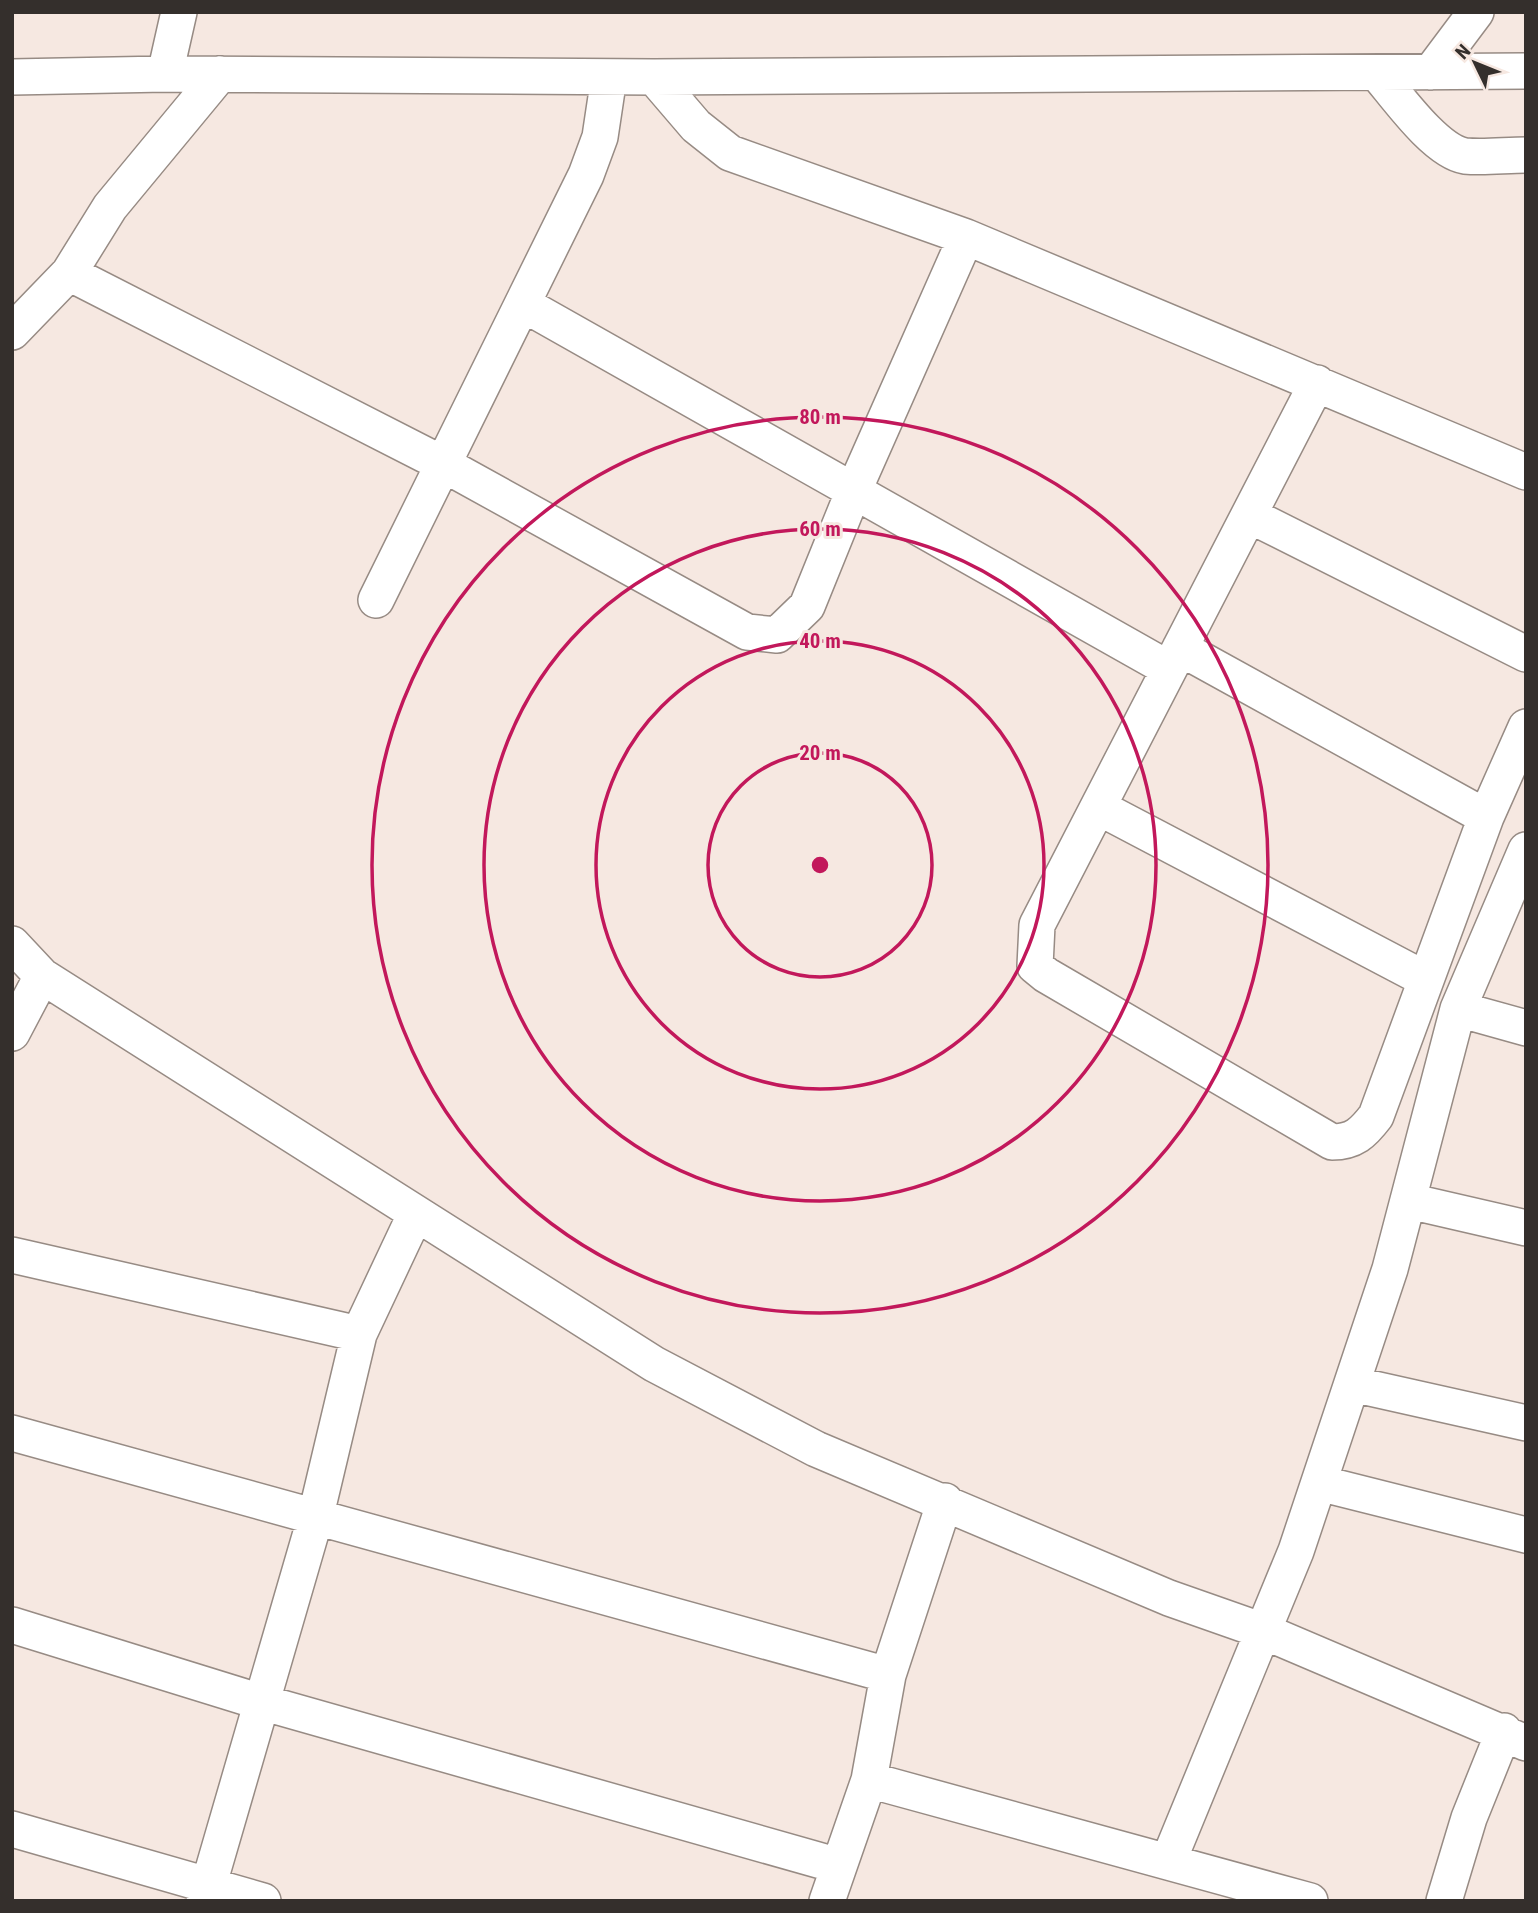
<svg xmlns="http://www.w3.org/2000/svg" width="1538" height="1913" font-family="'Roboto Condensed',sans-serif">
<rect width="100%" height="100%" fill="#f6e8e1"/>
<g fill="none" stroke-linecap="round" stroke-linejoin="round">
<defs>
<path id="street" d="M1431,72L1476,12
M1377,73C1396,95 1435,151 1465,156C1484,158 1506,155 1526,155
M165,74L179,12
M220,74L110,207L69,273L443,464L747,632L777,635L807,606L854,490L966,237
M12,77L165,74L654,77L1526,71
M654,77L696,126L730,153L966,237L1526,472
M523,304L1169,669
M12,332L69,273
M1317,383L1037,925L1035,966L1046,975L1332,1142C1354,1142 1363,1133 1376,1116L1486,817L1526,727
M1249,515L1526,654
M376,600L586,175L600,137L609,77
M1180,648L1486,817
M1098,807L1425,979
M12,944L42,976L654,1364L816,1449L1169,1598L1263,1631L1296,1551L1390,1269L1458,1009L1526,850
M1458,1009L1526,1028
M12,1033L42,976
M1409,1201L1526,1228
M12,1255L359,1334
M1352,1384L1526,1423
M12,1433L888,1675
M1319,1483L1526,1535
M12,1625L261,1702L839,1866
M869,1780L1310,1901
M12,1829L263,1901
M1168,1862L1263,1631L1526,1743
M204,1901L315,1519L359,1334L415,1215
M827,1901L869,1780L888,1675L945,1501
M1444,1901L1469,1818L1504,1731"/>
</defs>
<use href="#street" stroke="#978b84" stroke-width="38"/>
<use href="#street" stroke="#fff" stroke-width="35"/>
</g>
<g fill="none" stroke="#c2185b" stroke-width="3.5">
<circle cx="820" cy="865" r="112"/>
<circle cx="820" cy="865" r="224"/>
<circle cx="820" cy="865" r="336"/>
<circle cx="820" cy="865" r="448"/>
</g>
<circle cx="820" cy="865" r="10" fill="#c2185b" stroke="#f6e8e1" stroke-width="3.5"/>
<g font-size="21" text-anchor="middle" font-weight="bold" fill="#c2185b" stroke="#f6e8e1" stroke-width="6" stroke-linejoin="round" paint-order="stroke">
<text x="820" y="424">80 m</text>
<text x="820" y="536">60 m</text>
<text x="820" y="648">40 m</text>
<text x="820" y="760">20 m</text>
</g>
<rect width="1538" height="1913" fill="none" stroke="#342f2c" stroke-width="28"/>
<g transform="translate(1475 63) rotate(313)" stroke="#f6e8e1" stroke-width="5" paint-order="stroke">
<path d="M0-5L12 26L0 18L-12 26Z" fill="#342f2c"/>
<text y="-10" font-size="19" font-weight="bold" text-anchor="middle" fill="#342f2c">N</text>
</g>
</svg>
